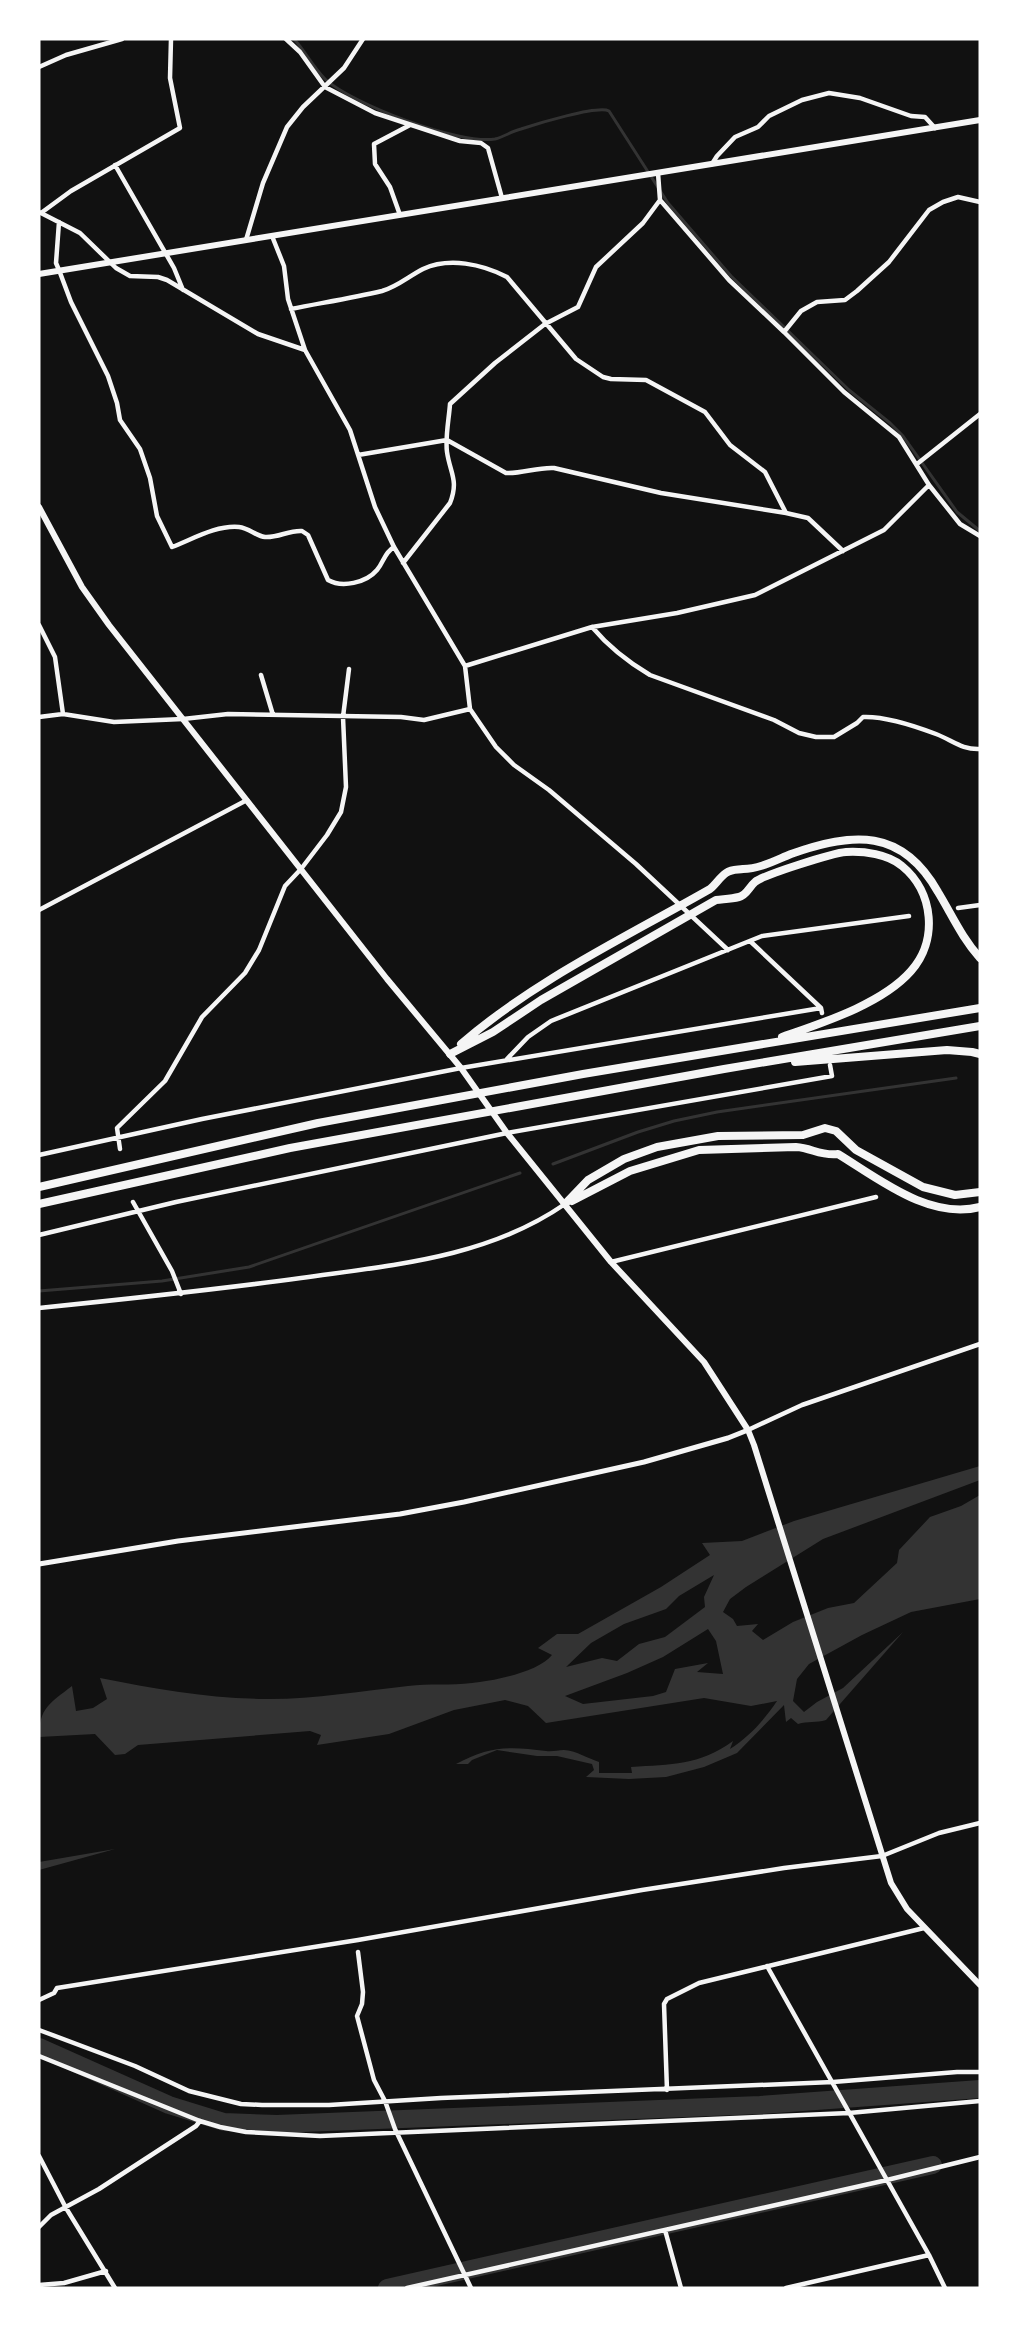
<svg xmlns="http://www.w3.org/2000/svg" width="1019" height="2327" font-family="Helvetica,sans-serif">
<rect width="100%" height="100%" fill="#111"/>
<path fill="#333" fill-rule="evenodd" d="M980,1466V1480L823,1539L746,1587L730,1599L723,1612L733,1619L737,1626L758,1624L752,1631L763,1640L793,1622L828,1608L854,1603L897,1563L899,1550L930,1517L961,1506L980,1495V1599L911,1612L862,1635L809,1664L797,1679L793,1701L804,1712L817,1702L843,1688L903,1632L826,1720C816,1723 808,1721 798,1724L791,1718L786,1722L784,1705L737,1753L704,1767L666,1777L629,1779L586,1777L594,1770L592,1764L557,1756H537L497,1750L472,1760L468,1764H456C489,1746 509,1746 546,1751C552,1752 558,1750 564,1750C575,1750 589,1759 599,1762V1773H632L631,1767C672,1764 698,1766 733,1741L730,1749C750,1736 764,1720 777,1701L751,1706L704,1698L546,1723L528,1706L505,1700L454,1710L389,1734L317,1745L321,1735L310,1731L138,1745L125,1754L115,1755L95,1734L39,1737C39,1708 50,1703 72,1686L76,1711L93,1708L107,1699L100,1678C155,1689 206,1698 263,1699C308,1700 362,1691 408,1686C429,1683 451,1686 472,1683C493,1681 539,1672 552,1655L538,1648L557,1634H578L661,1587L710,1555L702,1543L742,1541L794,1521ZM714,1575L704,1597L705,1607L665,1637L639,1644L617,1661L602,1658L566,1667L591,1643L624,1624L666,1609L679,1596ZM708,1629L716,1641L723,1674L697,1672L708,1663L675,1669L666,1692L653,1696L583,1704L565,1696L627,1673L663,1657Z
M115,1849L39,1870V1862Z"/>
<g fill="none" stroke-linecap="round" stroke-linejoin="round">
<path stroke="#333" stroke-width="3" d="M294,39C305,51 313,67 325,79C352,104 459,145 495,139C504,137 512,131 521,129C536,124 598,105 609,111L668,203L731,276L849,390L890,423L903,436L957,512L980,531
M553,1164L638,1132L674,1121L717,1112L956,1078
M39,1291L162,1281L249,1267L520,1173"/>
<path stroke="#333" stroke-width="18" d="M39,2047L169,2105L224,2122L277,2124L760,2105L980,2089
M387,2288L933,2165"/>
<path stroke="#f5f5f5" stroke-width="4.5" d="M286,39L300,52L325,87L375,113L460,141L481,143L488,148L502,198
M39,67L66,55L122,39
M712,164L717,156L735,137L758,127L769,116L802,100L829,93L860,98L911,116L925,117L935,128
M115,165L174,268L183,290
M660,200L729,280L784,332
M980,202L958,197L943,202L929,210L889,262L857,291L845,300L817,302L801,311L784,332L844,392L899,437L929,485L960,524L980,536
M39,212L80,233L116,268L130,276L158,277L167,280L258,334L305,350L350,430L375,507L394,547L465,666L470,709L496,747L514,765L549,790L636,864L728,950
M41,213L71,191L180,128L170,78L171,39
M400,215L390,187L375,164L374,144L410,125
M59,222L56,263L59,270L71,302L108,376L117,403L120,420L140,449L150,478L157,516L172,547C193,539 216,525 239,527C249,528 256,536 265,537C278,538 289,530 302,531L308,535L328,580C342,588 366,583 377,570C384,562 384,553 394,547
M272,236L284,266L288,299L305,350
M246,240L263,183L287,127L303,107L344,68L363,39
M291,309C321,303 352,298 382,291C397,287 409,276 423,269C449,257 482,264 507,277L576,359L603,377L611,379L646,380L705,412L730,445L765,472L786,513
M358,455L447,440L506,473C522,474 537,467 554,468L661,493L786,513L808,518L843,551
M917,464L980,414
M403,563L450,503C459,480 450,473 447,452C445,437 449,419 450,404L495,363L545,324L578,307L596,267L643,223L660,200L658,173
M39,625L55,657L63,714
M592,627C608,646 628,662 650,675L774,720L799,733L816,737H834L857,723L863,717C886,716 915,726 936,734C952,740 962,750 980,749
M465,666L592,627L677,613L755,595L884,530L929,485
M261,675L273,715
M39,717L63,714L114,722L183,719L228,714L401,717L424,720L470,709
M958,908L980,905
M39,910L247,800
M750,941L821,1008L822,1013
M507,1059L528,1037L551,1021L762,936L909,916
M120,1149L117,1128L165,1081L202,1017L245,973L259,950L285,886L301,869L327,835L341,812L346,787L343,717L349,669
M39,1155L202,1119L461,1068L821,1008
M133,1202L172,1271L181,1294
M39,1235L176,1202L507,1133L832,1076L830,1065
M611,1262L876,1197
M39,1308C127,1299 214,1290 301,1278C393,1265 487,1258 565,1204
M748,1430L802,1405L980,1344
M358,1952L363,1992L362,2004L357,2016L374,2080L385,2101L395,2129L471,2288
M767,1966L929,2255L945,2288
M39,2000L54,1993L57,1988L358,1940L642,1890L784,1868L882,1856L939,1833L980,1823
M39,2030L135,2066L189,2091L241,2104L262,2105H329L441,2098L833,2082L957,2072H980
M39,2056L200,2121L220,2127L246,2132L320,2136L849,2113L980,2101
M667,2090L664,2004L667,1999L699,1983L924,1928
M39,2156L66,2208L115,2288
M39,2227L51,2215L99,2189L196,2126L200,2121
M665,2230L681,2288
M39,2285L64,2283L106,2271
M407,2288L887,2180L980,2157
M786,2288L929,2255"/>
<path stroke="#f5f5f5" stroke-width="5" d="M39,1564L178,1541L400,1514L464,1502L644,1462L728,1438L748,1430"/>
<path stroke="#f5f5f5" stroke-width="6" d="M39,274L980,120
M39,507L82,587L109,625L387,979L461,1068L507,1133L611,1262L704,1362L748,1430L754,1445L891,1883L907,1909L980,1985"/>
<path stroke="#f5f5f5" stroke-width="8" d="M461,1044C535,980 626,937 710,889C716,884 720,877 726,873C732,869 737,870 743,869C760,869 776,860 791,854C853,832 902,828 938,892C952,915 962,938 980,958
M450,1054L493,1032L541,1000L716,900C724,899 731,899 739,897C747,895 749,887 755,882C763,875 833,853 846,852C864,851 888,854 902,866C934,892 938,941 911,971C882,1004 822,1023 782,1037
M795,1062L947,1050L972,1052L980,1054
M39,1187L318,1123L583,1074L980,1008
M572,1201L630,1171L699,1150L796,1147C812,1148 820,1156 838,1154C879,1179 929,1220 980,1207
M39,1204L290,1148L724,1069L980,1026
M565,1204L588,1180L624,1159L657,1147L718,1136L803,1135L825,1128L836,1131L856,1150L923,1187L955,1195L980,1192"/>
</g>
<rect width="1019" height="2327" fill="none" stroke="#ffffff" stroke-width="81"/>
</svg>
